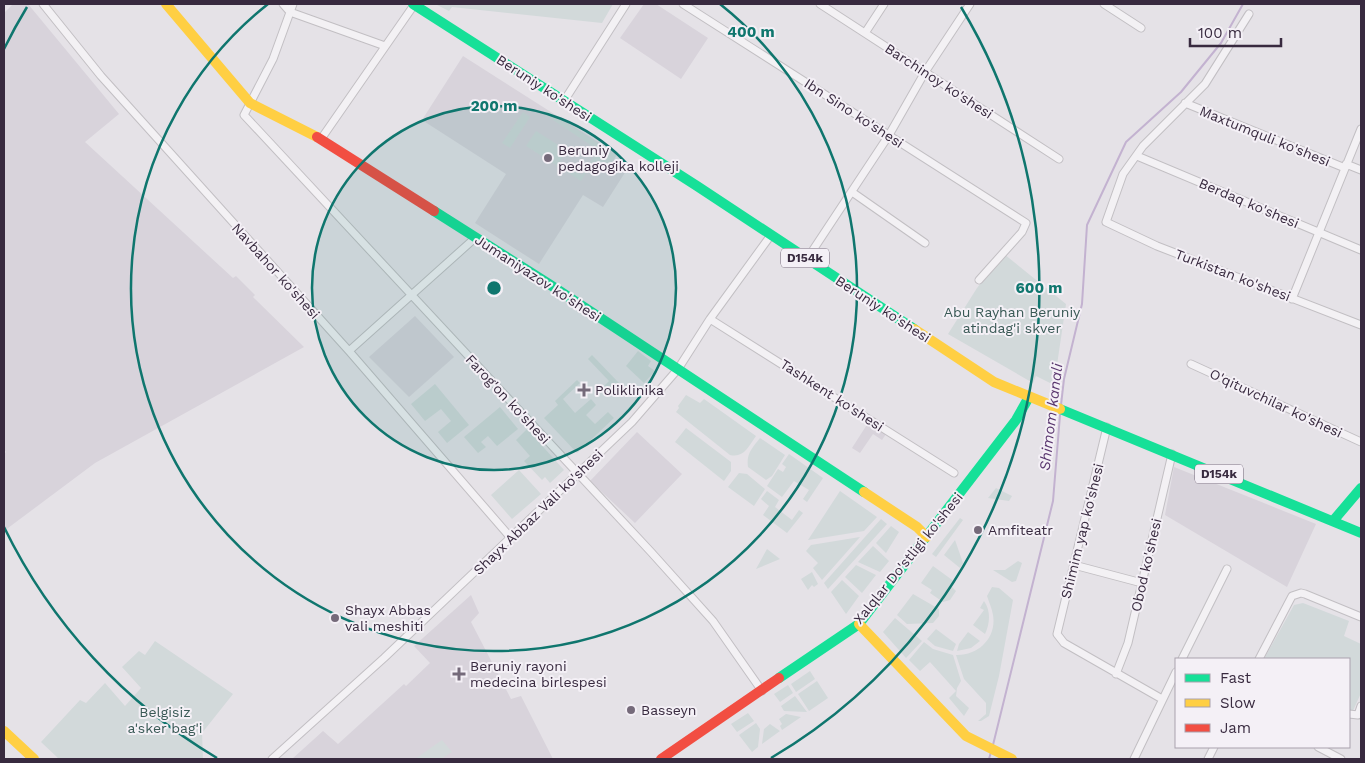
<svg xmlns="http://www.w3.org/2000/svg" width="1365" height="763" font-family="'Work Sans',sans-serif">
<rect width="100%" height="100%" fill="#e5e2e7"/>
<path fill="#d8d3db" d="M13,4H28L119,114L85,142L233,278L236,276L255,295L253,297L304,347L95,463L4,531V454L6,452L4,449V13Z
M644,4H656L708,38L681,79L620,38Z
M463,56L617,154L613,162L626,171L603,207L583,195L539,264L475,223L506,174L422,120Z
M415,316L454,357L409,397L369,357Z
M868,423L886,434L882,440L873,434L860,453L852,448Z
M637,432L682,474L635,523L590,481Z
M1174,467L1316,524L1287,587L1165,515Z
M471,595L479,613L471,622L511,699L521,696L553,759H292L323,731L338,744L404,684L406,686L430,663L414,646Z"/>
<path fill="#d2d9da" d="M435,4H613L602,23L452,7L449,11Z
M547,110L616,155L606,171L593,162L581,181L526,146L536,131L566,150L560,161L582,175L598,150L544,114Z
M523,112L530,117L510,148L502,143Z
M1004,254L1066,304L1054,385L1036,376L1033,383L948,334L977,288Z
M638,351L651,361L648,366L655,371L644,383L626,366Z
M592,355L619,383L608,393L603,387L609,381L588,359Z
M577,380L580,383L563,399L575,413L591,399L596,405L586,415L595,424L608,412L614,418L577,453L544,418L558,405L555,401Z
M435,384L469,425L447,443L438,432L451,421L441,409L425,421L411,404Z
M686,395L700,403L704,399L756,436C748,447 744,458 730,455L676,412L679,408L678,406Z
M500,407L518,429L497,446L488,436L481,442L486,447L478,453L464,437Z
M686,428L731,462V471L724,481L675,442Z
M527,429L564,470L550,483L545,477L542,480L524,461L530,456L516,440Z
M760,438L785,455L772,476L766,480L748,467C746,454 752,448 760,438Z
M789,454L823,478L807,502L803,499L809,490L794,481L782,497L767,486L778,469L783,472L786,467L782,464Z
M519,470L541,494L512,519L491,495Z
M739,473L747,474L765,489L754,506L728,487Z
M996,488L1012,496L1009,501L988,498Z
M767,491L779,500L775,507L792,520L799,510L803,513L787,533L763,515L769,506L761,499Z
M840,491L877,517L864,531L808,540Z
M960,518L963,520L936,557L932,554Z
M881,519L887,524L828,589L824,583Z
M891,526L899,532L886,553L876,543Z
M860,537L822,580L813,568L818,563L806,551L811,545Z
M955,540L963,563L960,568L944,555Z
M873,546L889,561L880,572L858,562Z
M767,549L780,559L756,569Z
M1018,561L1022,563L1016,581L1012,582L993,570H1005Z
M856,565L876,575L862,593L845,577Z
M933,566L955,582L952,587L956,591L950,600L943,602L930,593L932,590L921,583Z
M812,572L818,584L814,587L812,585L808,590L801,579Z
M842,580L859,596L846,614L831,592Z
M992,587L999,588L1013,600L999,676L989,716L981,721H978L986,714V703L964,679L956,655C978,656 997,638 993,615C992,609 989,602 987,596Z
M913,594L939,609V616L933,623L907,624L897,615Z
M984,601C991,611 990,623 985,634L973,625L984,610L980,608Z
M1303,603L1349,621L1344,636L1361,644V693L1352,713L1349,711V659H1264L1294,605Z
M895,618L922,641L906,658L883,632Z
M936,629L956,644L953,651L935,646L927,639Z
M968,632L980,641L971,648L957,651L959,644Z
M155,641L233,694L202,733L203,759H59L41,742L80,700L86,703L105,683L125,706L141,688L122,667L139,651L145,655Z
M924,642L933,649L953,655L961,681L957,688L956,696L969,708L964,716L949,698L956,691L930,662L920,671L909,660Z
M810,671L815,679L796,692L791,684Z
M817,681L828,698L809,711L798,694Z
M788,685L793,693L780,702L774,694Z
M795,696L807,712L784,711L781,706Z
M748,713L754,721L737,732L731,724Z
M786,714L801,717L782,730L780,726L782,724L779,719Z
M756,723L760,729L758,747L752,752L739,735Z
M770,724L780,731L762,744L764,729Z
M442,740L452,752L441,759H415Z"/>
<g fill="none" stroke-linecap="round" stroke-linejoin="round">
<path stroke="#c3b2d0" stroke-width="2" d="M1061,405L1064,379L1082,304L1087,225L1126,142L1181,92L1221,43L1243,4
M993,745L1053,501L1060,415
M989,759L991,752"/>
<defs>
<path id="street" d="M43,4L101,76L349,351L511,538
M283,4L290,12L385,46
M293,4L273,59L244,115L651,552L713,621L762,691
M683,4L1026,223L1022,232L979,280
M820,4L1059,159
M1104,4L1141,28
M1249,14L1205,84L1143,146L1123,174L1106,222L1157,246L1361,325
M865,33L884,4
M564,101L626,4
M1185,103L1345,168
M321,139L414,5
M1137,156L1361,250
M1346,164L1361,170
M852,192L925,243
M807,259L889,135L925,72L970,4
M1292,299L1361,129
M710,319L954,473
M349,351L475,238
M1191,364L1361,442
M1107,427L1057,634L1064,643L1162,699
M1074,565L1142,583
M1182,659L1227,569
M1259,659L1292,596L1301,593L1305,594L1361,617
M1116,674L1128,643L1172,454
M1349,714L1358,715L1361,706
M1318,747L1341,759
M272,759L384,658L632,422L678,369L710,319L771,235
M1134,759L1176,672
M1208,759L1214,747"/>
</defs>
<use href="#street" stroke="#c2bfc3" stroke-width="9"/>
<use href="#street" stroke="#f3f1f4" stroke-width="7"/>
<path stroke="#16e098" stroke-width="10" d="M413,4L697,186L914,329
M434,211L549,284L864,492
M1060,409L1361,533
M1333,521L1361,488
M779,678L859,624L1016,420L1029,397"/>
<path stroke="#ffcf43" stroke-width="10" d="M166,4L250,103L317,137
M914,329L994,382L1060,409
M864,492L917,527L927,537
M859,624L966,736L1012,759
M4,731L34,759"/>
<path stroke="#f24e42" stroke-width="10" d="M317,137L434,211
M661,759L779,678"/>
</g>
<circle cx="494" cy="288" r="182" fill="#0f766e" fill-opacity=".12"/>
<g fill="none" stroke="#0f766e" stroke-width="2.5">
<circle cx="494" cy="288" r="182"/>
<path d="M720 4A363 363 0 1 1 268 4"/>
<path d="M217 758A545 545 0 0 1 4 527M4 49A545 545 0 0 1 27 7M961 7A545 545 0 0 1 771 758"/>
</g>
<g fill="#756a7a" stroke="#f4f0f6" stroke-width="2">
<circle cx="548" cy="158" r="5"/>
<path d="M581.5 382.5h5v5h5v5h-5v5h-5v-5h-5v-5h5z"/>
<circle cx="978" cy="530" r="5"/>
<circle cx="335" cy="618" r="5"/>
<path d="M456.5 666.5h5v5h5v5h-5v5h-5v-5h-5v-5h5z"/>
<circle cx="631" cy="710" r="5"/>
</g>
<g text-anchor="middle" stroke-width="4" stroke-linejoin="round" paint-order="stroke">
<g fill="#f4f0f6" stroke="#706576" stroke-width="1">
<rect x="781" y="248.5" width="48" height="19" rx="4"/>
<rect x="1195" y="464.5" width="48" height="19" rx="4"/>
</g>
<g font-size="12" font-weight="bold" fill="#382a3f">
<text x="805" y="262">D154k</text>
<text x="1219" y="478">D154k</text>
</g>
<g font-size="14" fill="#382a3f" stroke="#f4f0f6">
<text transform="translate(939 81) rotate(33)" y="5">Barchinoy ko'shesi</text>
<text transform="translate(544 88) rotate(33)" y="5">Beruniy ko'shesi</text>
<text transform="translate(854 113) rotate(33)" y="5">Ibn Sino ko'shesi</text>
<text transform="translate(1265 136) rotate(22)" y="5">Maxtumquli ko'shesi</text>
<text transform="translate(1249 203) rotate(23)" y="5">Berdaq ko'shesi</text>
<text transform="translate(276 271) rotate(48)" y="5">Navbahor ko'shesi</text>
<text transform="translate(1233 275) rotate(21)" y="5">Turkistan ko'shesi</text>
<text transform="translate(538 278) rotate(33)" y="5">Jumaniyazov ko'shesi</text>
<text transform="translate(883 309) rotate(33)" y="5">Beruniy ko'shesi</text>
<text transform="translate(832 395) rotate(33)" y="5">Tashkent ko'shesi</text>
<text transform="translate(508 399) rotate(47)" y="5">Farog'on ko'shesi</text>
<text transform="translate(1276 403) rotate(25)" y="5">O'qituvchilar ko'shesi</text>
<text transform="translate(538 512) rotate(-44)" y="5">Shayx Abbaz Vali ko'shesi</text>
<text transform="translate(1082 531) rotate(-76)" y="5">Shimim yap ko'shesi</text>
<text transform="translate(908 558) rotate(-51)" y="5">Xalqlar Do'stligi ko'shesi</text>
<text transform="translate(1146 565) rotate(-77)" y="5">Obod ko'shesi</text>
</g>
<g font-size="14" fill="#382a3f" stroke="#f4f0f6" text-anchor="start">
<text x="558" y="155">Beruniy<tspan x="558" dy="16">pedagogika kolleji</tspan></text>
<text x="595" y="395">Poliklinika</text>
<text x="988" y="535">Amfiteatr</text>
<text x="345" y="615">Shayx Abbas<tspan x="345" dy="16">vali meshiti</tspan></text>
<text x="470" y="671">Beruniy rayoni<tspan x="470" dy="16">medecina birlespesi</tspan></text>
<text x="641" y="715">Basseyn</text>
</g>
<g font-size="14" fill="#395955" stroke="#f4f0f6">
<text x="1012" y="317">Abu Rayhan Beruniy<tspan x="1012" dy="16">atindag'i skver</tspan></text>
<text x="165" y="717">Belgisiz<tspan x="165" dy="16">a'sker bag'i</tspan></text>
</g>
<g font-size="15" font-style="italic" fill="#5a376f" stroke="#f4f0f6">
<text transform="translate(1051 417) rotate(-83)" y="5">Shimom kanali</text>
</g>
</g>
<circle cx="494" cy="288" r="8" fill="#0f766e" stroke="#f4f0f6" stroke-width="2.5"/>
<g font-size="15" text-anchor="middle" font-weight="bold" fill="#0f766e" stroke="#f4f0f6" stroke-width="4" stroke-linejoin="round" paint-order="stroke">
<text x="751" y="37">400 m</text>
<text x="494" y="111">200 m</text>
<text x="1039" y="293">600 m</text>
</g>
<rect width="1365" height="763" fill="none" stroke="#382a3f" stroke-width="10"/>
<rect x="1175" y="658" width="175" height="90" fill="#f4f0f6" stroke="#a9a1ad"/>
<rect x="1185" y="674" width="25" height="8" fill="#16e098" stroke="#a9a1ad"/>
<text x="1220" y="683" font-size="15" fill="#382a3f">Fast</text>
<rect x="1185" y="699" width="25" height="8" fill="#ffcf43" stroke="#a9a1ad"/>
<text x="1220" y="708" font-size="15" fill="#382a3f">Slow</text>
<rect x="1185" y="724" width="25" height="8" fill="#f24e42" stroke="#a9a1ad"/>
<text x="1220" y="733" font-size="15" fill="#382a3f">Jam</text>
<path d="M1190 38v8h91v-8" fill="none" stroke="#382a3f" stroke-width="2.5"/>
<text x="1198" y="38" font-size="15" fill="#382a3f" stroke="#f4f0f6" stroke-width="4" paint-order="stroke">100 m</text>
</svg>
